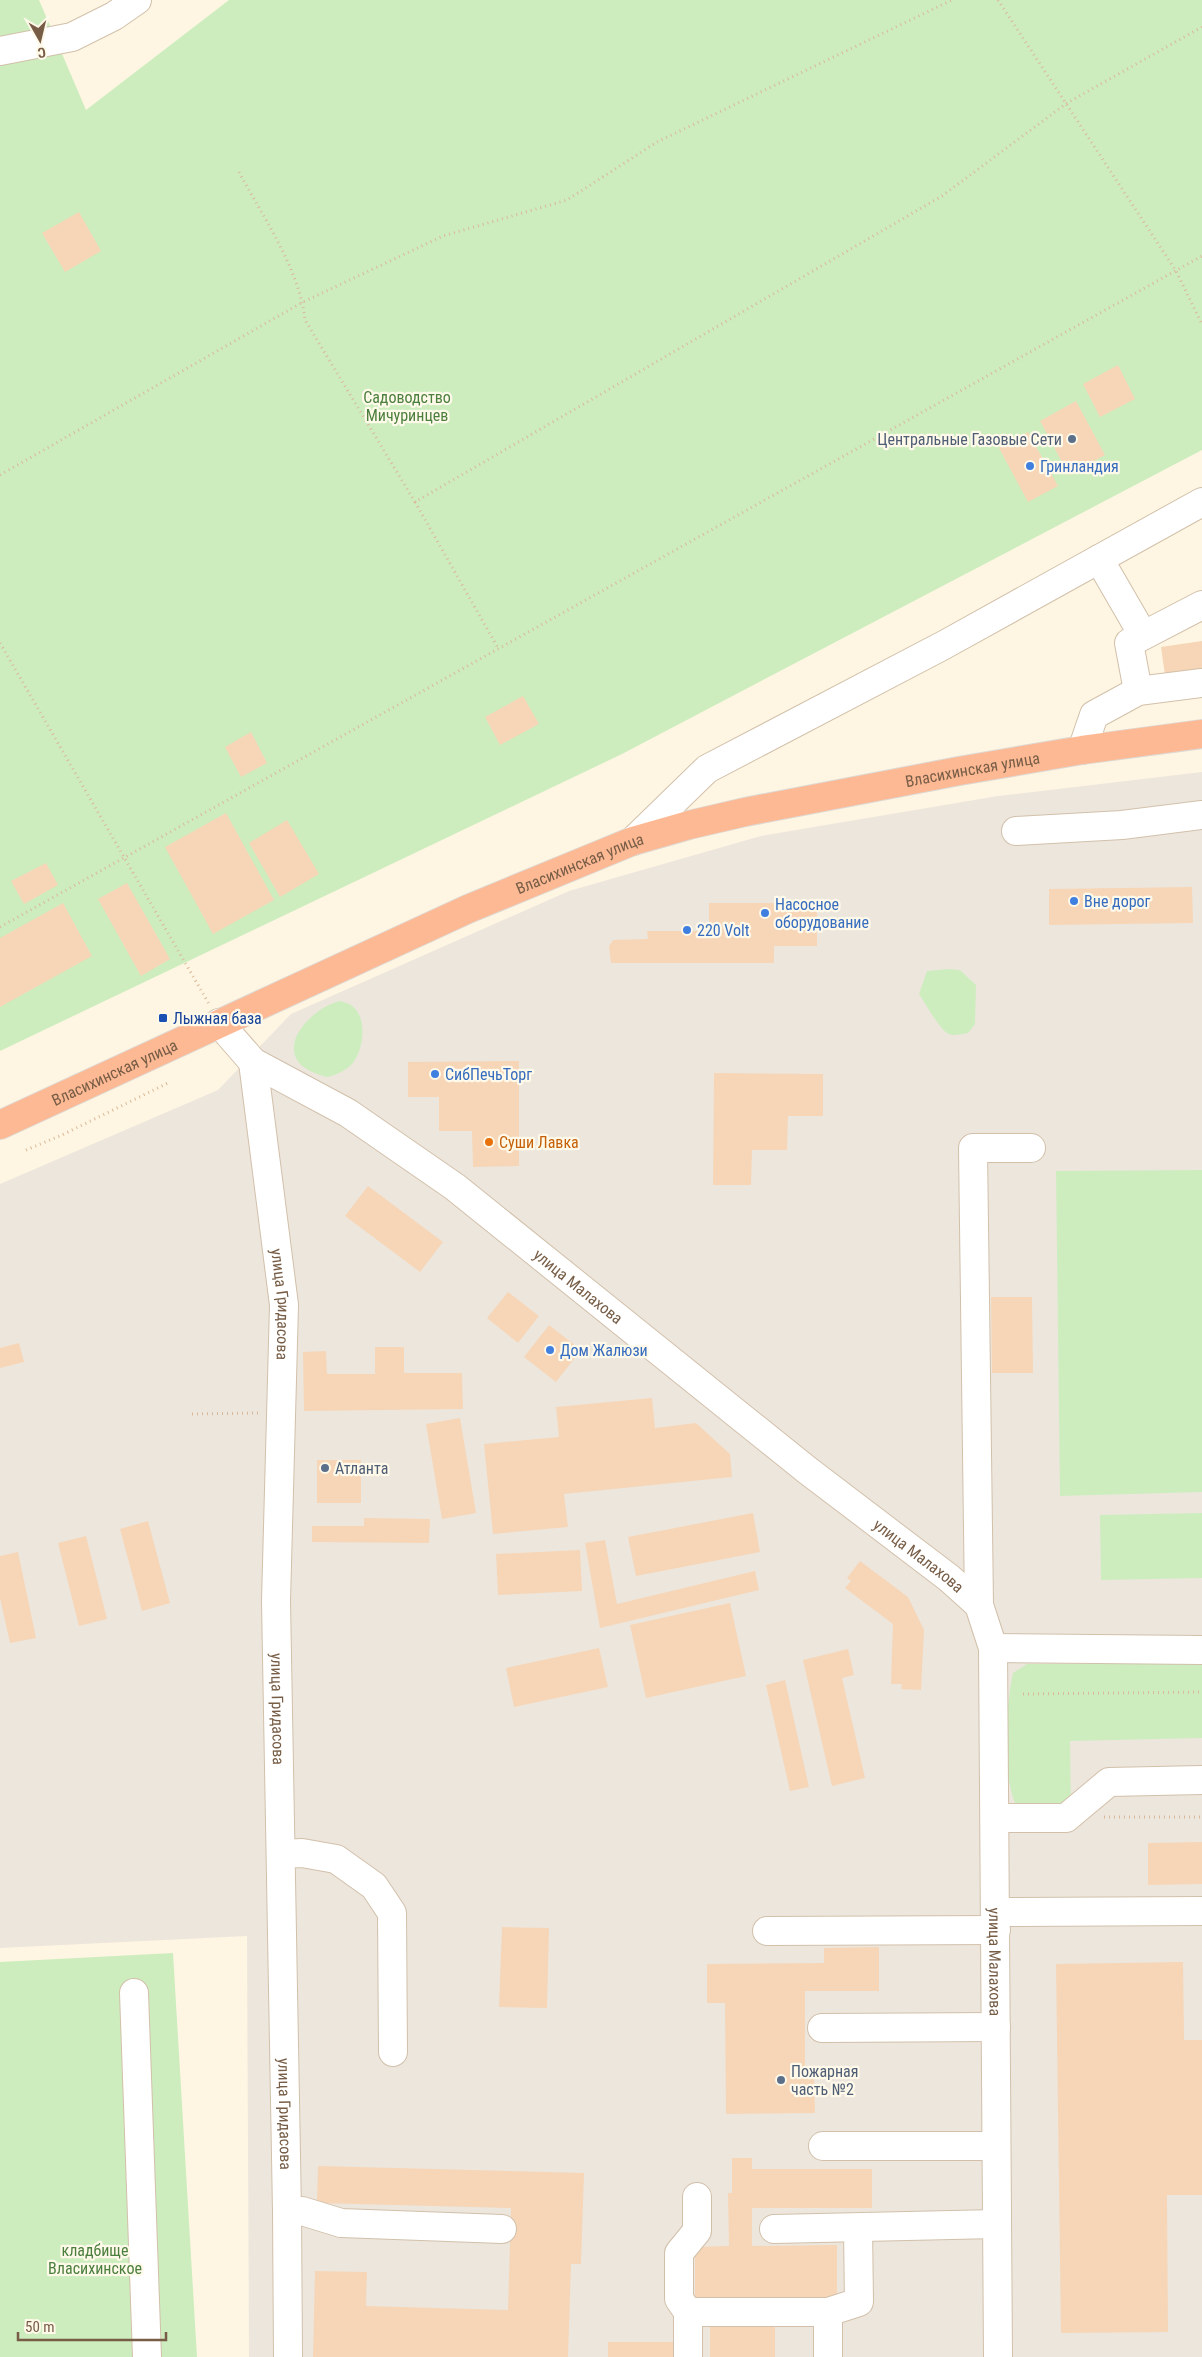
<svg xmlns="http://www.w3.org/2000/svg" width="1202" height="2357" font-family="'Roboto Condensed',sans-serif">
<rect width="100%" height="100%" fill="#fef6e2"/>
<path fill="#ede6dd" d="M1202,772V2357H249L247,1936L0,1948V1184L218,1090L291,1014L569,891L761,836L998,796Z"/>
<path fill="#cdedbf" d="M0,0H39L86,110L229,0H1202V450L622,754L0,1051Z
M949,969L960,970L976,985L975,1024L968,1033C961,1034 953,1037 947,1033C940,1029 924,1002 919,994L927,971Z
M340,1001C343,1002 348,1003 351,1005C368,1017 364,1048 353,1063C347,1070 335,1076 326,1077C317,1074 308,1071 301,1065C278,1041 316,1006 340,1001Z
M1202,1170V1492L1060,1496L1056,1171Z
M1202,1513V1578L1101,1580L1100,1515Z
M1027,1664H1202V1738L1070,1741L1071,1808H1018C1001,1783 1006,1703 1013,1673Z
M173,1953L197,2357H0V1962Z"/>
<path fill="#f6d6b7" d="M79,212L101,251L65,272L42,233Z
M1118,365L1135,399L1100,417L1083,384Z
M1076,401L1105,455L1069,475L1040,421Z
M1028,432L1058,486L1028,502L999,448Z
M1202,641V670L1165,675L1161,647Z
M523,696L539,724L500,745L485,717Z
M251,732L267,763L241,777L225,747Z
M226,813L274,900L213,934L165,847Z
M287,820L319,874L280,897L249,843Z
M46,863L58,885L24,904L11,881Z
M127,883L170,959L141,976L98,899Z
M1192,887L1193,923L1049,925V889Z
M63,903L92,956L0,1007V938Z
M709,903H817V946H774V963H611L609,946L613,940L648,939L647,931H709Z
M519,1061V1166L473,1167L472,1131H439V1097H408V1062Z
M714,1073L823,1074V1116H788L787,1150H752L751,1185H713Z
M368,1186L443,1242L420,1272L345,1216Z
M508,1292L539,1316L518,1343L487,1318Z
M991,1297H1032L1033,1373H992Z
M549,1325L581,1350L556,1382L524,1357Z
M19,1343L24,1362L0,1368V1348Z
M375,1347H404V1373H462L463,1409L304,1411L303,1352L326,1351L327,1374H375Z
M652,1398L655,1428L696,1423L730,1454L732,1477L564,1494L568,1527L493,1534L484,1444L559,1437L556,1407Z
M460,1418L476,1513L442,1519L426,1424Z
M317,1460H361V1503H317Z
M753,1513L760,1552L636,1576L628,1537Z
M364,1518L430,1519L429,1543L312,1542V1526H364Z
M148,1521L170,1603L142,1611L120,1529Z
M86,1536L107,1619L79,1626L58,1543Z
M605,1540L617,1604L755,1571L759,1590L600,1628L585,1543Z
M580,1550L582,1591L498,1595L496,1554Z
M18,1552L36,1638L10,1643L0,1598V1556Z
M860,1561L908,1597L924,1630L921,1690L901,1689L902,1684H891L893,1624L845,1588L851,1581L847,1578Z
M730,1603L746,1676L646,1698L630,1625Z
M599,1648L608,1687L514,1707L506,1668Z
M848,1649L854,1675L842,1678L865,1778L832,1786L803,1660Z
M785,1680L809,1787L790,1791L766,1685Z
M1202,1842V1884L1148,1885V1843Z
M502,1927L549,1928L547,2008L499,2007Z
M879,1947V1991H805V2076L814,2075L815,2113L726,2114L725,2003H707V1964L824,1963V1948Z
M1183,1962L1184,2040H1202V2195H1167L1168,2332L1061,2333L1056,1964Z
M732,2158H752V2169H872V2208H752V2246L837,2245V2299L695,2301V2247L729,2246L728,2193H732Z
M318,2166L584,2173L581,2264H571L568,2357H313L315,2271L367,2272L366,2306L508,2310L511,2208L317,2203Z
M710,2324H775V2357H710Z
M608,2342H676V2357H608Z"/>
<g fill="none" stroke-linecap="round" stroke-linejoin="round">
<defs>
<g id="minor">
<path d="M0,51L72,37L114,16L137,0"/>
<path d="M1099,559L1143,635"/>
<path d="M1138,691L1129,643L1202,605"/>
<path d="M1082,750L1094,715L1138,691L1202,683"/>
<path d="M1016,831L1122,825L1202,815"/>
<path d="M633,841L707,769L944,645L1202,502"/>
<path id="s1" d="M219,1023L253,1062L348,1113L455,1187L807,1470L949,1578L979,1605L993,1648L998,2357"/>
<path id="s2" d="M253,1062L284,1305L276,1601L287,2211L288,2357"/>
<path d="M979,1605L973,1148H1031"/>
<path d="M993,1648L1202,1650"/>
<path d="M996,1818H1066L1109,1782L1202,1780"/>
<path d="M281,1854L302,1853L336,1859L374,1886L392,1913L393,2052"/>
<path d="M996,1912L1202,1911"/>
<path d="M767,1931L996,1930"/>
<path d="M134,1993L147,2357"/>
<path d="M822,2028L996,2027"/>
<path d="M823,2146H996"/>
<path d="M287,2211H302L341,2223L502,2229"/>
<path d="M774,2229L996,2224"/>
<path d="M688,2312H828L859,2302L858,2228"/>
<path d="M828,2312V2357"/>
<path d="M688,2357V2312L679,2299V2253L697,2231V2197"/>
</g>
<g id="highway">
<path id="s3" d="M0,1125L468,909L633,841L689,825L745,812L959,771L1082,750L1202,734"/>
</g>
</defs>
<use href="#minor" stroke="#d2c0aa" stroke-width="30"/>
<use href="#highway" stroke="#ded8d3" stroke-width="30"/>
<path stroke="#dab99a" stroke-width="3" stroke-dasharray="1 4" stroke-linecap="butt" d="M998,0L1176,271L1202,324
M239,172C263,217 300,270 305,320L415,502L942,196L1067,103L1202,27
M0,475L303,302L443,236L567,200L657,142L952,0
M415,502L498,648
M0,643L209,1004
M0,927L1202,256
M26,1150L62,1135L170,1082
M192,1414L258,1413
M1023,1694L1202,1692
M1104,1817H1202"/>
<use href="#minor" stroke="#fff" stroke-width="28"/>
<use href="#highway" stroke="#fdb994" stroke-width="28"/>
</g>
<g fill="#5c6f8a" stroke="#fff9ea" stroke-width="2">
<circle cx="1072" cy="439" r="5"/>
<circle cx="325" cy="1468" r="5"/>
<circle cx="781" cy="2080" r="5"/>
</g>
<g fill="#3f7fe0" stroke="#fff9ea" stroke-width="2">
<circle cx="1030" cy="466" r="5"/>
<circle cx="1074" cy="901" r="5"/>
<circle cx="765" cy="913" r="5"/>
<circle cx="687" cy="930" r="5"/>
<circle cx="435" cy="1074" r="5"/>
<circle cx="550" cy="1350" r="5"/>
</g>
<rect fill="#1a4fb4" stroke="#fff9ea" stroke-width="2" x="158" y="1013" width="10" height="10" rx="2.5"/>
<circle fill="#e8710a" stroke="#fff9ea" stroke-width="2" cx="489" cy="1142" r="5"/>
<g text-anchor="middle" stroke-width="4.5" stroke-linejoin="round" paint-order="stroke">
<g font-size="16" fill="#4a7f3d" stroke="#fff9ea">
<text x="407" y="403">Садоводство<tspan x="407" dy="18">Мичуринцев</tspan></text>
<text x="95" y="2256">кладбище<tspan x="95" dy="18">Власихинское</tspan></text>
</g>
<g font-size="16" fill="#4e5e75" stroke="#fff9ea" text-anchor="start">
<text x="1062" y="445" text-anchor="end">Центральные Газовые Сети</text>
<text x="335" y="1474">Атланта</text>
<text x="791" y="2077">Пожарная<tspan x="791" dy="18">часть №2</tspan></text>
</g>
<g font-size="16" fill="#366cbe" stroke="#fff9ea" text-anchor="start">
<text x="1040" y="472">Гринландия</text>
<text x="1084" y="907">Вне дорог</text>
<text x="775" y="910">Насосное<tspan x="775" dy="18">оборудование</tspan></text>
<text x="697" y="936">220 Volt</text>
<text x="445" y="1080">СибПечьТорг</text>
<text x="560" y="1356">Дом Жалюзи</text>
</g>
<g font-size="16" fill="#775d46" stroke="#fff9ea">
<text dy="6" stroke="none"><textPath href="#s3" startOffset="1041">Власихинская улица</textPath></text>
<text dy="6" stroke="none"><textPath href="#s3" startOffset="636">Власихинская улица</textPath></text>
<text dy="6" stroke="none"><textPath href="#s3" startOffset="126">Власихинская улица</textPath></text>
<text dy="6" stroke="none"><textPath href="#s1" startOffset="448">улица Малахова</textPath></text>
<text dy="6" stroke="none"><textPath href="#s2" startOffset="244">улица Гридасова</textPath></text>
<text dy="6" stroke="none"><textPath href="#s1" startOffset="882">улица Малахова</textPath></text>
<text dy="6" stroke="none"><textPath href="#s2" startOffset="649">улица Гридасова</textPath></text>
<text dy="6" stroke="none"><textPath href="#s1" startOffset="1319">улица Малахова</textPath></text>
<text dy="6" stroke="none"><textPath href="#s2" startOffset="1054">улица Гридасова</textPath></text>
</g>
<g font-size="16" fill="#164399" stroke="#fff9ea" text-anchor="start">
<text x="173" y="1024">Лыжная база</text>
</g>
<g font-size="16" fill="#c56008" stroke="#fff9ea" text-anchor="start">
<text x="499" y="1148">Суши Лавка</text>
</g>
</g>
<g transform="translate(40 40) rotate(172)" stroke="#fff9ea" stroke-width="4" paint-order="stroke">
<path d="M0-4L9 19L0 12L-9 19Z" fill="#775d46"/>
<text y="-8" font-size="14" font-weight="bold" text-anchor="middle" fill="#775d46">С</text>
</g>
<path d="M18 2332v8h148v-8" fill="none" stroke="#775d46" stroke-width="2.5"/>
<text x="25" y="2332" font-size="15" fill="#775d46" stroke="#fff9ea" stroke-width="4" paint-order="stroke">50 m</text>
</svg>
